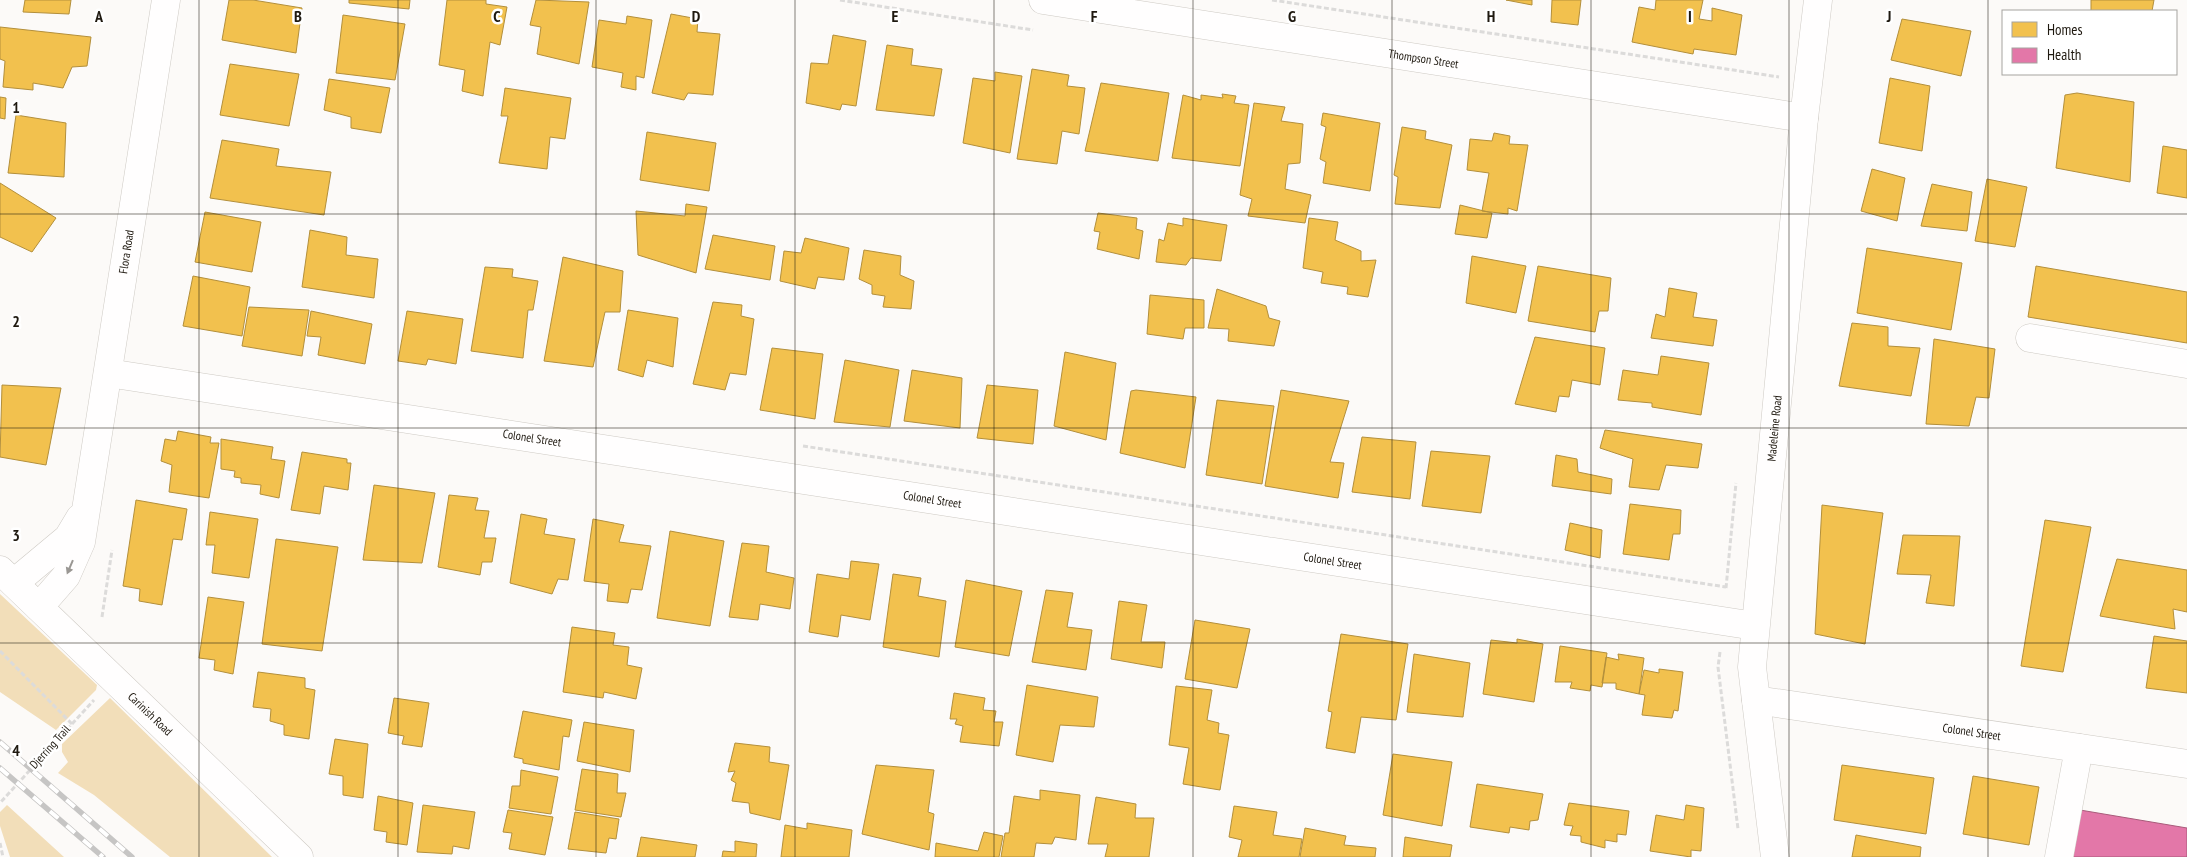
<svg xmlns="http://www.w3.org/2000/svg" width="2187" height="857" font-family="'PT Sans Narrow',sans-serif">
<rect width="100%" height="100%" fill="#fcfaf8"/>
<path fill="#f2deb9" d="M0,594L97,685L96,690L56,730L0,692Z
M110,698L272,857H170L94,795L58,773L68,762L62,752V744Z
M7,805L64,857H10L0,826V812Z"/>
<path fill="#f2c14e" stroke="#b38f3b" d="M25,0H71L69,14L23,12Z
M229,0H253L302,8L296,53L222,40Z
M349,0H410L409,9L349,3Z
M447,0H486V4L507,7L500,45L490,42L483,96L462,91L465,70L439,65Z
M536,0L589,2L579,64L537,54L541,27L530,25Z
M1506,0H1532V5Z
M1552,0H1581L1578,25L1551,22Z
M1656,0H1703L1699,19L1712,21V8L1742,15L1736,55L1694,49L1693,54L1632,42L1639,7L1655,10Z
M2091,0H2154L2152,11H2091Z
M671,14L698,19L697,32L720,34L713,95L688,93L684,100L652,93Z
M343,15L405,24L395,80L336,73Z
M627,16L652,20L644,78L636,76V90L621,87L623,73L592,67L599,20L626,24Z
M1902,19L1971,31L1961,76L1891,60Z
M0,27L91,37L87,66L72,67L63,88L33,83V90L3,87L5,61L0,59Z
M833,35L866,41L856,106L842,104L840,110L806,103L811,63L828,64Z
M887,45L913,49L911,65L942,69L934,116L876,110Z
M230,64L299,74L289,126L220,115Z
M1032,69L1069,75L1067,86L1085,88L1079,134L1062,131L1057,164L1017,159Z
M995,72L1022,76L1010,153L963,143L973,78L995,81Z
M1890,78L1930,86L1922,151L1879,143Z
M329,79L390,88L381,133L351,128V117L324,110Z
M1101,83L1169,93L1158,161L1085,151Z
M505,88L571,98L565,139L550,137L547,169L499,163L508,116H501Z
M2077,93L2134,102L2130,182L2056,168L2065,95Z
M1222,94L1236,96L1234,103L1249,105L1240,166L1172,158L1183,95L1201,100V95L1223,98Z
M0,97L6,98L5,119L0,118Z
M1254,103L1285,107L1281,121L1303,124L1300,163L1288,164L1285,189L1311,195L1305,223L1248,216L1252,199L1240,195Z
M1323,113L1380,123L1370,191L1323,183L1326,162L1320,159L1326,127L1321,125Z
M16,115L66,123L64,177L8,173Z
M1402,127L1426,131L1425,139L1452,145L1440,208L1395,204L1398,177L1394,175Z
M647,132L716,143L709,191L640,180Z
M1494,133L1510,136L1509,144L1528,145L1517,211L1508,208V214L1482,211L1489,173L1467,170L1470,139L1492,141Z
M222,140L279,149L276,166L331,172L324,215L210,198Z
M2163,146L2187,150V198L2157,193Z
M1872,169L1905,178L1897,221L1861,211Z
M1987,179L2027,187L2015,247L1975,241Z
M0,183L56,218L32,252L0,237Z
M1932,184L1972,192L1967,231L1921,226Z
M686,204L707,207L696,273L638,255L636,211L685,216Z
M1460,205L1492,213L1487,238L1455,234Z
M205,212L261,222L252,272L195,262Z
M1098,213L1137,218L1136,229L1143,231L1139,259L1097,249L1100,232L1094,231Z
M1183,218L1227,225L1221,261L1191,258L1186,265L1156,262L1159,239L1164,241L1168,223L1183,226Z
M1309,218L1338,222L1335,240L1361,251V261L1376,260L1368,297L1347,294L1348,287L1321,283L1323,272L1303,268Z
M310,230L347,237L346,255L378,259L374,298L302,287Z
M713,235L775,246L770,280L705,269Z
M805,238L849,248L844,280L818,277L815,289L780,281L784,251L801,253Z
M1867,248L1962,263L1951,330L1857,313Z
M864,250L901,256L900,275L914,281L911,309L883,307L885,296L872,294V285L859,279Z
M1472,256L1526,266L1516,313L1466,303Z
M563,257L623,271L620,312H605L593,367L544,361Z
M1538,266L1611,278L1608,311H1599L1595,332L1528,321Z
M2036,266L2187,292V343L2028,317Z
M485,267L513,269L512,277L538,281L533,310H528L523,358L471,351Z
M193,276L250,287L242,336L183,326Z
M1669,288L1697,293L1693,317L1717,320L1713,346L1651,338L1656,314L1665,317Z
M1217,289L1266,306L1269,318L1280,321L1274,346L1228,341L1229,329L1208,328Z
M1150,295L1204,300V328H1185L1183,339L1147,334Z
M713,302L742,305L741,316L754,319L746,375L730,373L725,390L693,384Z
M249,307L309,310L302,356L242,346Z
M628,310L678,318L673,367L647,360L643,377L618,370Z
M311,311L372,324L365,364L318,355L321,337L307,336Z
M407,311L463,319L456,364L428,359L426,365L398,361Z
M1852,323L1888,327V346L1920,348L1911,396L1839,386Z
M1535,337L1605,348L1600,385L1572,380L1569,397L1559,396L1556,412L1515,404Z
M1934,339L1995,349L1989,398L1976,397L1969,426L1926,424Z
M772,348L823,354L815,419L760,410Z
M1065,352L1116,363L1106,440L1054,426Z
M1661,356L1709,363L1701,415L1652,407V403L1618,400L1623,370L1658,375Z
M845,360L899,370L890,427L834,422Z
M912,370L962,378L960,428L904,421Z
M2,385L61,388L46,465L0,457Z
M987,385L1038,390L1033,444L977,438Z
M1136,390L1196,397L1185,468L1120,453L1131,391Z
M1281,390L1349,401L1330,462L1344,463L1338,498L1265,486Z
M1217,400L1274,406L1262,484L1206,475Z
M1605,430L1702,444L1698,468L1666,465L1659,490L1629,487L1633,459L1600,448Z
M178,431L211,437L210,443H219L209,498L169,492L172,465L161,461L165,439L176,441Z
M1362,437L1416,442L1410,499L1352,492Z
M221,439L273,447L271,459L285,461L279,498L260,494L261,485L241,483V478L234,477L235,471L221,469Z
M1431,451L1490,456L1481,513L1422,506Z
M302,452L347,459V463H351L348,490L324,486L320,514L291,510Z
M1556,455L1577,459L1578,472L1612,479L1611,494L1552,486Z
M374,485L435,493L422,563L363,560Z
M449,495L478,498L475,510L489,511L484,538H496L492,562H482L480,575L438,567Z
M136,500L187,509L182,540L173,539L162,605L139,601L140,589L123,586Z
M1630,504L1681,510L1680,534H1673L1669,560L1623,554Z
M1822,505L1883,513L1865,644L1815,634Z
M210,512L258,519L249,578L212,573L215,545H206Z
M521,514L547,519L544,534L575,539L568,580L558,579L552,594L510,583Z
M593,519L624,525L619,542L651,546L642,590L631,589L628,603L607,601L609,584L584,581Z
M2045,520L2091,527L2063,672L2021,666Z
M1570,523L1602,530L1600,558L1565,550Z
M670,531L724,541L710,626L657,618Z
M1903,535L1960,536L1954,606L1926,603L1931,575L1897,574Z
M276,539L338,547L322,651L262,644Z
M742,543L769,546L766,572L794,578L790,609L760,604L758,620L729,617Z
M2117,559L2187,570V612L2173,609L2175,629L2100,616Z
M851,561L879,564L870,620L841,615L838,637L809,632L817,574L849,579Z
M893,574L921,578L918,596L946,601L939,657L883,647Z
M966,580L1022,591L1009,656L955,647Z
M1046,590L1073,593L1067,627L1092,630L1086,670L1032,662Z
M208,597L244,602L233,674L214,670L215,660L199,658Z
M1119,601L1147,605L1141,642H1165L1162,668L1111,659Z
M1195,620L1250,629L1237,688L1185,679Z
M572,627L615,633L613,645L629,647L627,665L642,668L636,699L604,692L603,698L563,692Z
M1341,634L1408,644L1396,720L1361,717L1355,753L1326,748L1332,712L1328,711Z
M2154,636L2187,641V693L2146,688Z
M1517,639L1543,644L1534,702L1483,694L1491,640L1517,643Z
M1560,646L1607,653L1602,687L1591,685L1590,691L1570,688L1572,682H1555Z
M1414,654L1470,663L1463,717L1407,712Z
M1618,654L1644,658L1639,694L1616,689V683H1602L1606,657L1619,660Z
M1659,669L1683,672L1678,711L1674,710L1672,718L1642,715L1645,695L1639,694L1644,670L1659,673Z
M258,672L305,678V688L315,690L309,739L284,735V725L270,721L271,709L253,707Z
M1027,685L1098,697L1094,727L1060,725L1053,762L1016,755Z
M1176,686L1212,690L1207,720L1219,723L1218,733L1229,735L1220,790L1183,784L1189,748L1169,745Z
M954,693L985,698L983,710L996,711L994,722H1003L999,746L960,742L963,726L955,724L957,719H950Z
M394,698L429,703L422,747L402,744L404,736L388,733Z
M523,711L572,720L569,737L563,736L559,770L523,763V759L514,757Z
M584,722L634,730L630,772L577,761Z
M335,739L368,744L363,798L343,795V776L329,774Z
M735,743L770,747L769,762L789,765L780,820L750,813L749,803L732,801L736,783L731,780L735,771L728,772Z
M1393,754L1452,762L1442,826L1383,815Z
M876,765L934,770L928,812L934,814L929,850L862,834Z
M1842,765L1934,778L1926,834L1834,820Z
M582,769L618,774L617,793H626L621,817L575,810Z
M521,770L558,777L551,814L509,808L512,786H520Z
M1973,776L2039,787L2029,845L1963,834Z
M1477,784L1543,794L1538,820L1530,821L1529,830L1510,827L1509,833L1470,827Z
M1040,790L1080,795L1076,840L1055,837L1052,844L1036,843L1034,857H1001L1005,833H1009L1014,796L1040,800Z
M378,796L413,803L407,845L386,842L387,832L374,830Z
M1096,797L1136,804L1135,818H1154L1149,857H1105L1108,844H1088Z
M1569,803L1629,811L1626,835L1617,834V842L1605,840V848L1581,842V836L1570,835L1573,826L1564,825Z
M423,805L475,812L469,849L453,846L452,854L417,852Z
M1686,805L1704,808L1701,851L1691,850V857L1650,851L1656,815L1684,820Z
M1234,806L1277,812L1273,835L1302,839L1299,857H1238L1242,840L1229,837Z
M508,810L553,817L545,855L509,849L512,833L503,832Z
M575,812L619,819L616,839L609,838L606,853L568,849Z
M807,823L852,830L849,857H781L785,825L807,829Z
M1305,828L1346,836L1344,845L1376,848L1375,857H1300Z
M984,832L1003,836L999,857H935L936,843L978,851Z
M1856,835L1921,847L1920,857H1852Z
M641,837L697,845L695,857H637Z
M1405,837L1452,845L1450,857H1403Z
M735,841L757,844L756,857H722L723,851L735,852Z"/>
<path fill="#e377a8" stroke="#a85b7a" d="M2080,810L2187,828V857H2072Z"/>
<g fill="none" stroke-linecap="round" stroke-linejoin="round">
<defs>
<g id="minor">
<path id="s1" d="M1043,0L1804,118"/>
<path d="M2030,338L2187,364"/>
<path id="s2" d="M108,373L1755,626"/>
<path id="s3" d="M0,570L299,857"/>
<path d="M14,583L68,538L80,518"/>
<path id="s4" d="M39,607L66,576L81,542L166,0"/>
<path id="s5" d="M1756,700L2187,764"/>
<path id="s6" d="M1775,857L1752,667L1804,118L1818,0"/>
<path d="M2059,857L2079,748"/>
</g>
</defs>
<use href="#minor" stroke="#cecac4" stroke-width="29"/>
<path stroke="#dcdbda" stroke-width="3" stroke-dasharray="5 2.5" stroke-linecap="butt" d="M840,0L1033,30
M1272,0L1779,77
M803,446L1726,587
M1726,588L1736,483
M102,617L112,550
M0,651L72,724L0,803
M1720,652L1718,667L1738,829
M72,724L94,700
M0,843L3,857"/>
<use href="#minor" stroke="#fffefe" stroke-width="28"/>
<defs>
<path id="rail" d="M0,742L132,857
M0,768L103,857"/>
</defs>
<use href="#rail" stroke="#c6c5c4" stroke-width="5.5"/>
<use href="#rail" stroke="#fff" stroke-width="4" stroke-dasharray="11" stroke-linecap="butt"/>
</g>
<defs><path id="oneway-solid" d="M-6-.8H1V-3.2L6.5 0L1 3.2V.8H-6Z" transform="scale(1.25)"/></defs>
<use fill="#9a9793" href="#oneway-solid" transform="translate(70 567) rotate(113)"/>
<path fill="none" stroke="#1f1910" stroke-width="1" stroke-opacity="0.55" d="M199,0V857M398,0V857M596,0V857M795,0V857M994,0V857M1193,0V857M1392,0V857M1591,0V857M1789,0V857M1988,0V857M0,214H2187M0,428H2187M0,643H2187"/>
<g text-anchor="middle" stroke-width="5" stroke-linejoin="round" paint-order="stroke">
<g font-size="12" fill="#1f1910" stroke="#fff">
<text dy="4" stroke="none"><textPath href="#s1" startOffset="385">Thompson Street</textPath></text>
<text dy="4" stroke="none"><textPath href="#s4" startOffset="372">Flora Road</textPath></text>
<text dy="4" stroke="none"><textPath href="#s6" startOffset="431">Madeleine Road</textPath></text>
<text dy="4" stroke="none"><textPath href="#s2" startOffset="429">Colonel Street</textPath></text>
<text dy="4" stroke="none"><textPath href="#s2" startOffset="834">Colonel Street</textPath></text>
<text dy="4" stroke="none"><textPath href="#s2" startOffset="1239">Colonel Street</textPath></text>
<text dy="4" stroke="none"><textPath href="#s3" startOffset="208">Carinish Road</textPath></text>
<text dy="4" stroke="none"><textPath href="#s5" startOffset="218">Colonel Street</textPath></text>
<text transform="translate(50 747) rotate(-48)" y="4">Djerring Trail</text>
</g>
</g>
<g font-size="16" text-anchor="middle" font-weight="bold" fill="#1f1910" stroke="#fff" stroke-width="5" stroke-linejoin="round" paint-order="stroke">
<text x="99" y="22">A</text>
<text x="298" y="22">B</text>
<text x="497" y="22">C</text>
<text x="696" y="22">D</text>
<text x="895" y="22">E</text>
<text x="1094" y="22">F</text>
<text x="1292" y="22">G</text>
<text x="1491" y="22">H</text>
<text x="1690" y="22">I</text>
<text x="1889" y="22">J</text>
<text x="16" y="113">1</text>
<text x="16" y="327">2</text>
<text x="16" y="541">3</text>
<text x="16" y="756">4</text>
</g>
<rect x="2002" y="10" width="175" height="65" fill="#ffffff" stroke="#a5a39f"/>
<rect x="2012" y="22" width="25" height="15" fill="#f2c14e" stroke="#a5a39f"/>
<text x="2047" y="35" font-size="15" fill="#1f1910">Homes</text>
<rect x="2012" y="48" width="25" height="15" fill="#e377a8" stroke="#a5a39f"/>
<text x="2047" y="60" font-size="15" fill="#1f1910">Health</text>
</svg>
